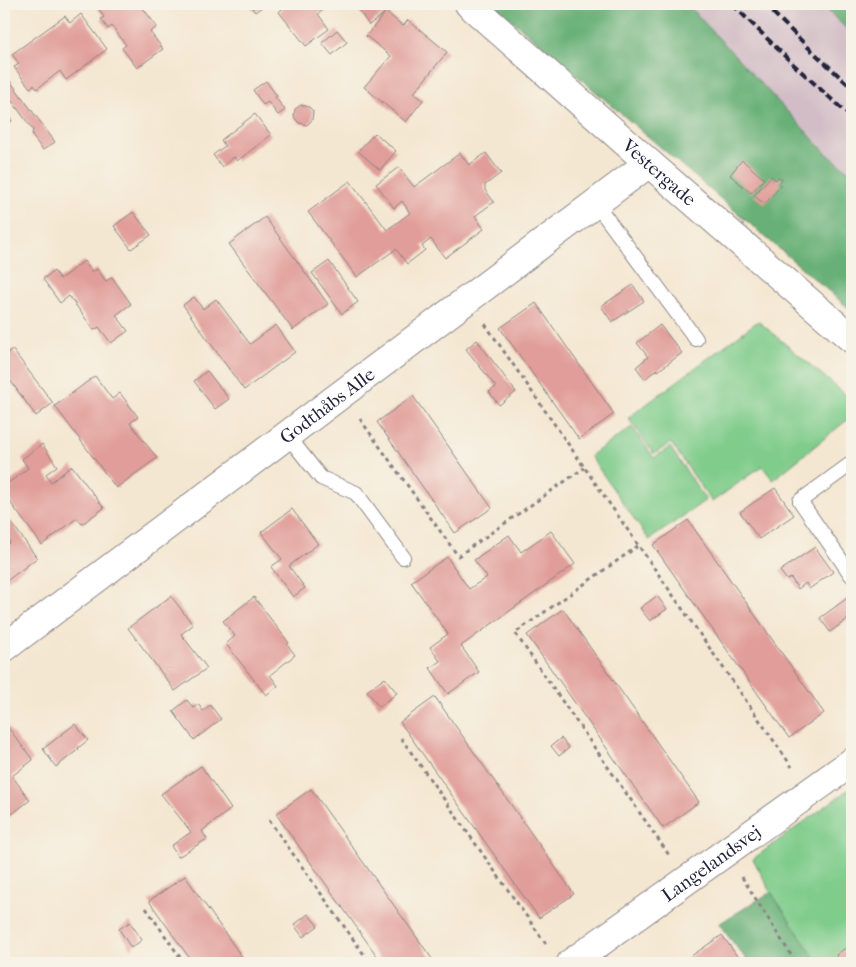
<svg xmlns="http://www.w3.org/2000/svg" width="856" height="967" font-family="'IM FELL French Canon',serif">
<rect width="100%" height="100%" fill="#f7f3e8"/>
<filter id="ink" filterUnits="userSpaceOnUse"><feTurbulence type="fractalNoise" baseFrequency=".02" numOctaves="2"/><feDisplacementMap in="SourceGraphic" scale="10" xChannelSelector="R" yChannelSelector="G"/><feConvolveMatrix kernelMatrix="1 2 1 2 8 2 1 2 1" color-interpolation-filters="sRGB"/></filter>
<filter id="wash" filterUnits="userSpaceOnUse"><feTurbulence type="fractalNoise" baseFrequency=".0096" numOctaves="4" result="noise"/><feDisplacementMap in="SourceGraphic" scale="20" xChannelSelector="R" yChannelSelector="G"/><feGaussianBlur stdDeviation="1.12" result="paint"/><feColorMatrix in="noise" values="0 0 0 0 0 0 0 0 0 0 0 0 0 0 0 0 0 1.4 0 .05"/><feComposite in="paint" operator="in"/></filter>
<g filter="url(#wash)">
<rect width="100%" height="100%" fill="#f4e7d1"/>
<path fill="#d2bdc6" d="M687,4H821L852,34V174L826,153Z"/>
<path fill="#7fcc8b" stroke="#507763" d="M758,321L852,400V416L773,480L762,466L712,502L671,443L654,454L628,418Z
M632,427L654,458L670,447L706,500L649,540L590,456Z
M852,787V963H749L719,924L771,892L753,859Z"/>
<path fill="#67b077" stroke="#446959" d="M493,4H687L826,153L852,174V311Z
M821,4H852V34Z
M771,892L818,963H749L719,924Z"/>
<g id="blocks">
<path fill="#e19d99" d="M95,4H140L157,27L150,32L163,49L137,68L122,48L126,45L112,26L108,29L101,19L104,17Z
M249,4H266L255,12Z
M277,4H331L318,14L329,29L306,46L279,12L282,9Z
M357,4H394L395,5L386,12L403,26L408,20L447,52L414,93L423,100L406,122L364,87L391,56L366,36L385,13L369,25L355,5Z
M81,14L107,49L66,80L60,71L37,89L34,85L30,88L14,67L19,64L12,54L65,16L70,23Z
M337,30L347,42L332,55L322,43Z
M10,81L55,142L43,150L32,136L33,130L4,90V86Z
M266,81L277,96L275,97L285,110L278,115L268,102L263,105L253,90Z
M301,105L309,107L313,111L312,120L307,125L299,123L294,117L295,109Z
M4,110L12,121L4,127Z
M255,114L271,135L237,161L234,157L222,167L213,155L225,146L221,140Z
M375,133L396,151L380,170L358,151Z
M460,153L469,165L486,153L501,173L485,185V190L494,202L475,216L484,229L445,258L431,239L422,246L425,250L407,264L396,249L357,277L308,212L350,181L387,230L410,213L402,201L394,208L376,184L399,167L414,187Z
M742,160L764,179L751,193L730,175Z
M771,176L776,180L778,177L782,179L779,183L781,185L765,204L754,196Z
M133,212L151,235L131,249L114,226Z
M265,217L328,304L293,330L229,244Z
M84,261L92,272L97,269L106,281L112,277L131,304L116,315L128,331L111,343L99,327L94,330L69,296L60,303L43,279L54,271L60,279Z
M329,261L358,302L342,314L312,273Z
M633,285L644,301L612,322L601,306Z
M194,297L203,309L216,299L250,344L276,325L295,352L244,390L183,305Z
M536,303L614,414L579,439L500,328Z
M660,325L682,353L658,371L657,369L645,379L636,367L648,357L637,343Z
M477,340L516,392L499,405L489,392L496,387L466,349Z
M12,349L53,403L36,416L4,372V356Z
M207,371L229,399L215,409L194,381Z
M95,376L112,399L120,393L138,417L130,423L157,458L116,488L55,406Z
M413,396L492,508L455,533L377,422Z
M42,444L57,466L46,474L51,482L72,466L104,508L82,524L77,518L42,545L4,494V480L7,484L28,468L22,459Z
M775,488L794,515L759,539L740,512Z
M292,509L318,544L289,566L305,588L293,597L271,567L282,559L261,532Z
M688,520L824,713L789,738L653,545Z
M11,522L37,558L4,583V547L10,542L4,533V528Z
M551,531L575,564L461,646L479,672L448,694L430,668L440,661L430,647L448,634L411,582L447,557L469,589L487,577L474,560L509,535L521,552Z
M815,547L833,572L809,589L806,583L798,589L791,578L787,580L780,571Z
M171,596L193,625L181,634L207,668L175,691L128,628Z
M657,596L667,609L650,621L640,608Z
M850,596L852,600V616L830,632L820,618Z
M254,597L289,643L287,644L295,655L270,675L278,686L266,695L226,644L235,636L223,621Z
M563,609L699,802L663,828L527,635Z
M385,678L397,693L379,707L367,691Z
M435,697L574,894L539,918L400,722Z
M187,700L193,708L198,704L203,711L210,705L221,719L194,740L173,711Z
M75,724L88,740L78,748L79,749L56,767L43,749Z
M7,726L33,760L12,776L30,800L7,818L4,814V729Z
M561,738L569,748L559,756L551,746Z
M201,766L231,809L202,831L207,839L178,857L171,846L191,832L161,794Z
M311,789L435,963H382L276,814Z
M185,876L246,963H193L149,901Z
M308,914L318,926L303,937L294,925Z
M130,922L142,940L131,948L119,929Z
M722,935L742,963H681Z
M848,946L852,952V963H842L836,955Z"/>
</g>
</g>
<g filter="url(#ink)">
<use href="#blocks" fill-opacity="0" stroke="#8b8486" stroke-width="1"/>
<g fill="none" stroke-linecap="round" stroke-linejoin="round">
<defs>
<path id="lane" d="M596,204L696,339
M287,435L321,478L356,493L403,557
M852,463L800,501L852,576"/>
<g id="street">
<path id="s1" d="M469,4L649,163L852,339"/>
<path id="s2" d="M4,648L649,163"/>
<path id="s3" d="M571,963L852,762"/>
</g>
</defs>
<use href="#lane" stroke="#8b8486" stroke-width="16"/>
<use href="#street" stroke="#8b8486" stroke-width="30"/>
<path stroke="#8b8486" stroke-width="3" stroke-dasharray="4 4" stroke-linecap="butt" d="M485,324L792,767
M360,419L458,556L584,468
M638,546L515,633L669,855
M401,738L546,944
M269,820L370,963
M742,877L796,963
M146,908L184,963"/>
<use href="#lane" stroke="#fff" stroke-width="14"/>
<use href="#street" stroke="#fff" stroke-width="28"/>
<path stroke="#22223b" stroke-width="4" stroke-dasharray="8 4" stroke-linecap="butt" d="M732,4L793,64L852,118
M764,4L809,48L852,88"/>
</g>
</g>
<g text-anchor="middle" stroke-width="4" stroke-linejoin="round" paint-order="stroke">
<g font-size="19" fill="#22223b" stroke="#f7f3e8">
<text dy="7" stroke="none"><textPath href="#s1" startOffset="254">Vestergade</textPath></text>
<text dy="7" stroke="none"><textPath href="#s2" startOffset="404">Godthåbs Alle</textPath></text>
<text dy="7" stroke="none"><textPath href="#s3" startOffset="172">Langelandsvej</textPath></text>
</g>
</g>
<rect width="856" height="967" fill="none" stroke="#f7f3e8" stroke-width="20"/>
</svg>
